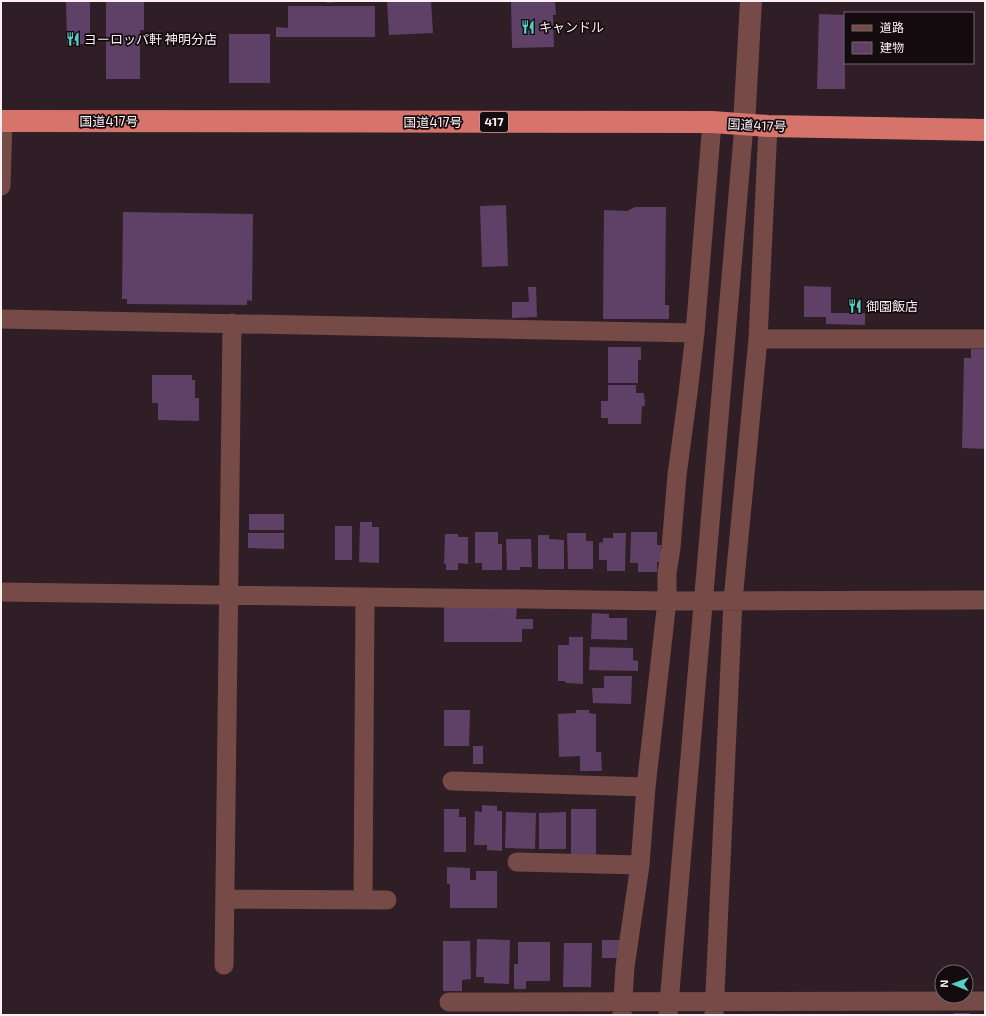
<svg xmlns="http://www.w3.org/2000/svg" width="986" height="1016" font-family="'Exo 2','Noto Sans JP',sans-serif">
<rect width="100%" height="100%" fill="#301e26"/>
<path fill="#5f4067" d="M66,1H90V44H67Z
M106,1H144V30H140V79H106Z
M326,1H337V2L327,3Z
M387,1H431L433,33L389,35Z
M511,1H555L556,15H553L554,47L512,48Z
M288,6H375V37H276V27L288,28Z
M819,14L845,15V89H817Z
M229,34H270V83H229Z
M506,205L508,266L482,267L480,206Z
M635,207H666L665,305H669V319H603L604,210L627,211Z
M123,212L253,214L252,301L247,300V305L127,304V299H122Z
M804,286L831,287V313H865V325L826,324V317H804Z
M528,287H536L537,317L512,318V302H529Z
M608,347H641V360H638V383H608Z
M971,349H985V449L962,448L964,358H971Z
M152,375H192V380H195V398H199V421L158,420V403H152Z
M608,385H636V393H644L645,406H642L641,424H608V418H601V401H608Z
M249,514H284V530H249Z
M360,522H372V527H379V563L359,562Z
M335,526H352V560H335Z
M475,532H498V544H502V570H482V563H475Z
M631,532H657V545H661V562H657V572H638V563H630Z
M248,533H284V549L248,548Z
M567,533H586V541H593V569H568Z
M613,533H626L625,571H607V560H599V543L603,542V538H613Z
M445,534H458V537H468V564L458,563V570H446V564H444Z
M538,535H549V539L564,540V569H538Z
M506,539H531L532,567H520V570H507Z
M444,607H517L516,619H533V629H522V642H444Z
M592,613L609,614V618H627V640L591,639Z
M569,637H583V684L566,683L565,681H558V645H569Z
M590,647L633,648V660L638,661V671L589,670Z
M604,676H632L631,704L593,703L592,688H604Z
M444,710H470L469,746H444Z
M576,710H589V713L596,714V752H601L602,771H580V756L559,757L558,714L576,713Z
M473,746H483V764H473Z
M482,805L497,806V811H502V851L487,850V845H474L475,811L482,812Z
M444,809H459V817H466V852H444Z
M571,809H596V855L571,854Z
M506,812L536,813L535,849L505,848Z
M566,812V849H539V813Z
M447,867L470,868V880H476V871H497V908H450V884H447Z
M477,939L510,940L509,984L484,983V977H476Z
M602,940H619L620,958H602Z
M443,941H470L471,979L462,980V991H443Z
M518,942H550V981H526V989H514V964H518Z
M564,943H592L591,987H563Z
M954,1013H970V1015H954Z"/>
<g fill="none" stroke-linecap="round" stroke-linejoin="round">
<path stroke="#764a46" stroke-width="19" d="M1,186L3,121
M1,319L695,333
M758,339H985
M1,592L667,601L985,600
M452,781L646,787
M517,862L640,865
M225,899L387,900
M363,900L365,597
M224,965L232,323
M449,1002L985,1001
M622,1015L625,967L640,865L646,787L667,601V573L671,548L677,475L688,393L695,333L712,122
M668,1015L744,125
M714,1015L733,600L758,339L768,126"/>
<path stroke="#764a46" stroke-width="22" d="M744,125L751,1"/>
<path stroke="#d6746b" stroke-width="22" d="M1,121L712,122L768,126L985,130"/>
</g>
<defs>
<symbol id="restaurant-bare" viewBox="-9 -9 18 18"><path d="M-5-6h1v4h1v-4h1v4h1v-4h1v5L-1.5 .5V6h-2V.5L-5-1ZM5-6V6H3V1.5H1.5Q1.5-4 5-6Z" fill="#57cec2" stroke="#130b0e" stroke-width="2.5" paint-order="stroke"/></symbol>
</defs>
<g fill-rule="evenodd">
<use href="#restaurant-bare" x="518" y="17" width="20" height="20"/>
<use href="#restaurant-bare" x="63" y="29" width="20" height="20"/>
<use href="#restaurant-bare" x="845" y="296" width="20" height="20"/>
</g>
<g text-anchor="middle" stroke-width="3.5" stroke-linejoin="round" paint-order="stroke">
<rect fill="#130b0e" stroke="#b6abaf" stroke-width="1" x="480" y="112" width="28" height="20" rx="3"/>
<g font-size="12" font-weight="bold" fill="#fcf0f4">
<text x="494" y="126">417</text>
</g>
<g font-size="13" fill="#fcf0f4" stroke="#130b0e" text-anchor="start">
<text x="539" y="32">キャンドル</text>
<text x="84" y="44">ヨーロッパ軒 神明分店</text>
<text x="866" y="311">御園飯店</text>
</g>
<g font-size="13" fill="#fcf0f4" stroke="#130b0e">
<text x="109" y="126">国道417号</text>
<text x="433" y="127">国道417号</text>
<text transform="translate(757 125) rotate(3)" y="5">国道417号</text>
</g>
</g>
<rect width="986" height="1016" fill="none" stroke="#fcf0f4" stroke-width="4"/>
<rect x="844" y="12" width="130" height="52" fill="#130b0e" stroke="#70676a"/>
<rect x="852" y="25" width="20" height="6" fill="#764a46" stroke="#70676a"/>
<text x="880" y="32" font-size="12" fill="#fcf0f4">道路</text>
<rect x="852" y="42" width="20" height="12" fill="#5f4067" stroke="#70676a"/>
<text x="880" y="52" font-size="12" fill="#fcf0f4">建物</text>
<g transform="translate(954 984) rotate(271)"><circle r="19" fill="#130b0e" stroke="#70676a"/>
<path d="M0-3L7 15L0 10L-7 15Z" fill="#57cec2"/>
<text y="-6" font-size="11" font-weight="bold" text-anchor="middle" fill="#fcf0f4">N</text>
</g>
</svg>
